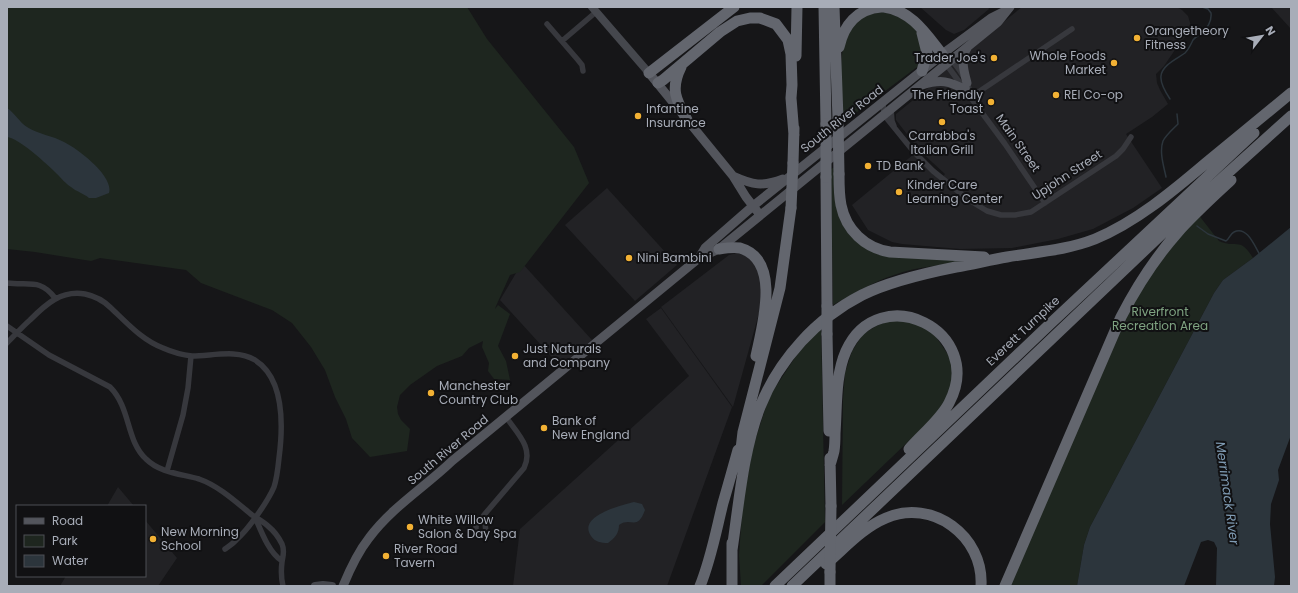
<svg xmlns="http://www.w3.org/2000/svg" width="1298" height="593" font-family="Poppins,sans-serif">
<rect width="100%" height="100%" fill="#161618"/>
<path fill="#222225" d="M920,7H988L989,9L964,30L954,34L946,30Z
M1022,7H1177L1182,10L1188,16L1191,26L1188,34L1181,41L1164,66L1156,74L1157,83L1160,90L1168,104L1152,117L1126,134L1162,188L1133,208L1093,229L1058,239L1012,248L960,249L902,244L892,242L868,230L852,205L914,154L940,180L945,174L920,151L896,120V114L928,88L937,76Z
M1271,7H1291V29Z
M607,188L677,265L635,301L565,225Z
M737,253L747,256L757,265L764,295L733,407L661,307L729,255Z
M522,263L592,340L560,366L500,300Z
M661,308L732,407L667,586H513L520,529L689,376L646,319Z
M118,487L134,506H107Z
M145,520L177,558L158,586H60L66,576H145Z"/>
<path fill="#1e261f" d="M7,7H467L487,39L574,147L589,183L520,272L510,275L496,306L495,309L498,305L510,314L498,346L506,361L510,380L494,379L488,371L489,363L482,347L483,341L469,348L462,356L437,366L410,385L400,395L397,407L398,414L401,420L410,429L407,451L370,457L352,438L346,419L335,397L325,370L311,347L292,323L272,310L201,283L186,270L100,258L91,261L35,252L7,249Z
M883,12C898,15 918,25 922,42C923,48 921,57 921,64L844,122C842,94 836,53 850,27C855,18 873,13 883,12Z
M835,167L836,206L841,222L848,233L868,249L970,261C945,265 918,266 894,275C873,282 853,294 833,305L831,169Z
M1198,212L1201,218L1219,241C1236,249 1240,236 1253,258L1223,280L1214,293L1090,527L1084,545L1077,586H1008L1126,308Z
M893,320L915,323L934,334L951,359L954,380L940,411L842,505L843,399L845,373L852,351L863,334L878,325Z
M821,328L825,522L761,586H741L739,555L743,500L753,447L769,397L800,350Z"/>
<path fill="#2c353c" d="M7,108C15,113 19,122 27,127C38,134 53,136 64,142C78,149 114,176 109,193L96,198H89C83,193 77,192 71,187C66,184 61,178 57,174C48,165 19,138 7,137Z
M1291,227V435L1278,470L1279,480L1271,504L1270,524L1275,577L1274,586H1216L1217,548L1214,542L1208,540L1201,542L1184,586H1077L1084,545L1090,527L1214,293L1223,280L1253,258Z
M634,502L642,504L645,510C637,532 631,516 619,525C619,533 615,538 608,543C601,543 595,542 591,536C577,516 622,505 634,502Z"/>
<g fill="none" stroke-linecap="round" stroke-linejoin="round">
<path stroke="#2c353c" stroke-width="1.5" d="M1170,99C1166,93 1160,84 1161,76C1162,65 1177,59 1185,53C1189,49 1191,44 1193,40C1195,37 1198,36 1201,34C1207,29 1212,21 1211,13L1208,9L1202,7
M1166,177C1164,167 1159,152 1163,141C1166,135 1173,129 1178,124L1177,114
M1197,226L1208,234L1226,241C1230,238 1230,234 1234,232C1247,225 1255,247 1260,255"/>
<path stroke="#37383d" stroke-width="5.5" d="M547,24L578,60L582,65L583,71
M562,41L596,12
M942,54L946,64L1005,144L1045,203
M949,58C958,66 970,84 971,97
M971,97L1072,29
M883,102L884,115L914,152L933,171L969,200L987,211L1001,215H1015L1031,212L1116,156L1123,149L1131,137
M891,109L892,121L894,126
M7,283C28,286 40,278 55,298
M7,326L49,355L110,387C131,408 126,441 146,459C160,473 182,474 199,479C219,486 236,502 252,515C258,519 264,522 269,527C274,531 279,538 282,544C285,551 283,555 282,562C281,570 281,578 283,586
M7,343C15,335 22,327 30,320C46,304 61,290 85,294C95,296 104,301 111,308C127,323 142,340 163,348C172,352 183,355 192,356C212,356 237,349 255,360C285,379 283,427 279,458C278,468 277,478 274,487C268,501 248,530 237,539C234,543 229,546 225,549
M167,471L183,415L188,388L191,356
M484,515L524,468C534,448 517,433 506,417
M484,515L486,532L481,536L476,533V526Z
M255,517C261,531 269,553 282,561"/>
<path stroke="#45474d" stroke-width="8" d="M592,7L649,73
M315,586L323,585L332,586"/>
<path stroke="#53555c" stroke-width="9" d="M967,48C960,59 964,71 967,83
M649,73L733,176L746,197L757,211
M922,85C941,79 949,81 966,90
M733,176C753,185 762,187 783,179
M699,258L705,248L753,206L949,49L991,18L1007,10
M343,586C350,569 358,552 369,538C392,507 425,487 452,461L699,258L719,249L998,22L1010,7"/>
<path stroke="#63666e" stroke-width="11" d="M824,7L826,124
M834,7L838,119
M884,7C912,11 926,34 942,54
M922,33L927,53L922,71
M839,47C844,25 857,9 881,7
M796,56L797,7
M681,67C670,89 676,100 687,120
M649,73L734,7
M658,83L663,80L720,32L737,21L750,18H760L776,24L788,40L791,54L792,85L791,98L794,135
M793,163L794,128
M839,174C839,185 839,195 841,205C846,230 865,248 890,252L984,257
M826,177L827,306
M719,249C726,248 734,247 740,248C782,260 762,327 756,356
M827,334L829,431
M740,458L743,432L780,288L791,208
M830,458L831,506
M830,465C831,461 833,456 834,451C835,445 835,438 835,433C837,406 835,376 846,351C879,278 987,331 949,403C941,419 921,435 909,449
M732,550C739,503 743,451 760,407C779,359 817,318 862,295C890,281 926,273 956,267C973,264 990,260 1007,257C1037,252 1067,250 1095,239C1136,222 1173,191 1206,163C1234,140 1263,116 1291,93
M826,564C845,548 862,528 886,518C932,498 984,536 981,586
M830,572V586
M700,586C711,559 716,531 723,503C728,486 733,468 738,450
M732,586V543
M775,586L1051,323L1254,133
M792,586L1189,208L1291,116
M1005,586L1121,317C1137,286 1155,258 1178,232C1194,214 1213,197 1231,180"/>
<path stroke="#63666e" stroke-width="11" d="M838,119L839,174
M826,124V177
M791,208L793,163
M827,306V334
M830,572L831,506"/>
</g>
<g fill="#f2b134" stroke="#111113" stroke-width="1.5">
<circle cx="1137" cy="38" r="4"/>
<circle cx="994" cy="58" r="4"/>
<circle cx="1114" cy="63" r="4"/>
<circle cx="1056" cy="95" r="4"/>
<circle cx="991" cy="102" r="4"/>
<circle cx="638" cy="116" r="4"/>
<circle cx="942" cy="122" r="4"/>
<circle cx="868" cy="166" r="4"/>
<circle cx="899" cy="192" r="4"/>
<circle cx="629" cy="258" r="4"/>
<circle cx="515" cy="356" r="4"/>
<circle cx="431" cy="393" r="4"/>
<circle cx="544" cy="428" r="4"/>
<circle cx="410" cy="527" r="4"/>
<circle cx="153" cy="539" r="4"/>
<circle cx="386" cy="556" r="4"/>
</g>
<g text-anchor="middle" stroke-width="4" stroke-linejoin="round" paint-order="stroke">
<g font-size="12" fill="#a8adb8" stroke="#111113" text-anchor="start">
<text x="1145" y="35">Orangetheory<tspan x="1145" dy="14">Fitness</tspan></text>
<text x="1106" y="60" text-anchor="end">Whole Foods<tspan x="1106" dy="14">Market</tspan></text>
<text x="986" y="62" text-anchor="end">Trader Joe's</text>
<text x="983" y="99" text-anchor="end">The Friendly<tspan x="983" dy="14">Toast</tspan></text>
<text x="1064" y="99">REI Co-op</text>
<text x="646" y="113">Infantine<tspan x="646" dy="14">Insurance</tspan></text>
<text x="942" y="140" text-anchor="middle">Carrabba's<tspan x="942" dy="14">Italian Grill</tspan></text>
<text x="876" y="170">TD Bank</text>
<text x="907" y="189">Kinder Care<tspan x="907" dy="14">Learning Center</tspan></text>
<text x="637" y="262">Nini Bambini</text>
<text x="523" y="353">Just Naturals<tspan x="523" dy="14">and Company</tspan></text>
<text x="439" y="390">Manchester<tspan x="439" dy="14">Country Club</tspan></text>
<text x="552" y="425">Bank of<tspan x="552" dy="14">New England</tspan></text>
<text x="418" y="524">White Willow<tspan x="418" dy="14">Salon &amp; Day Spa</tspan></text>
<text x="161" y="536">New Morning<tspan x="161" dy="14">School</tspan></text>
<text x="394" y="553">River Road<tspan x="394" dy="14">Tavern</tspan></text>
</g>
<g font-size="12" fill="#a8adb8" stroke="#111113">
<text transform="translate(842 119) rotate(-38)" y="4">South River Road</text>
<text transform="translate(1018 143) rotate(55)" y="4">Main Street</text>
<text transform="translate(1067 175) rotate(-33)" y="4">Upjohn Street</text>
<text transform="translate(1023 331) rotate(-43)" y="4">Everett Turnpike</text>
<text transform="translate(448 450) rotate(-40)" y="4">South River Road</text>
</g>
<g font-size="12" fill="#7fa381" stroke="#111113">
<text x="1160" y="316">Riverfront<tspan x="1160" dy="14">Recreation Area</tspan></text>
</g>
<g font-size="13" font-style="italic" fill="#7f9bb3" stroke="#111113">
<text transform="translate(1228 493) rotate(82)" y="5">Merrimack River</text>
</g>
</g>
<rect width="1298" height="593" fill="none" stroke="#a8adb8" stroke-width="16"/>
<rect x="16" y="505" width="130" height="72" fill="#111113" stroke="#4d4f55"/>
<rect x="24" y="518" width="20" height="6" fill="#53555c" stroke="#4d4f55"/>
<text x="52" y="525" font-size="12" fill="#a8adb8">Road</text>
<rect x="24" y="535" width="20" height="12" fill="#1e261f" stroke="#4d4f55"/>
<text x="52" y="545" font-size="12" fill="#a8adb8">Park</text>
<rect x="24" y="555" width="20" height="12" fill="#2c353c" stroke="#4d4f55"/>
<text x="52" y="565" font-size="12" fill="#a8adb8">Water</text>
<g transform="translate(1262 36) rotate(59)" stroke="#111113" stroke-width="3" paint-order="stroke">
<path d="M0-3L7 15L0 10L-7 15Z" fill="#a8adb8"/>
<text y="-6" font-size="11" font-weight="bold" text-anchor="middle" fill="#a8adb8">N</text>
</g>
</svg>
